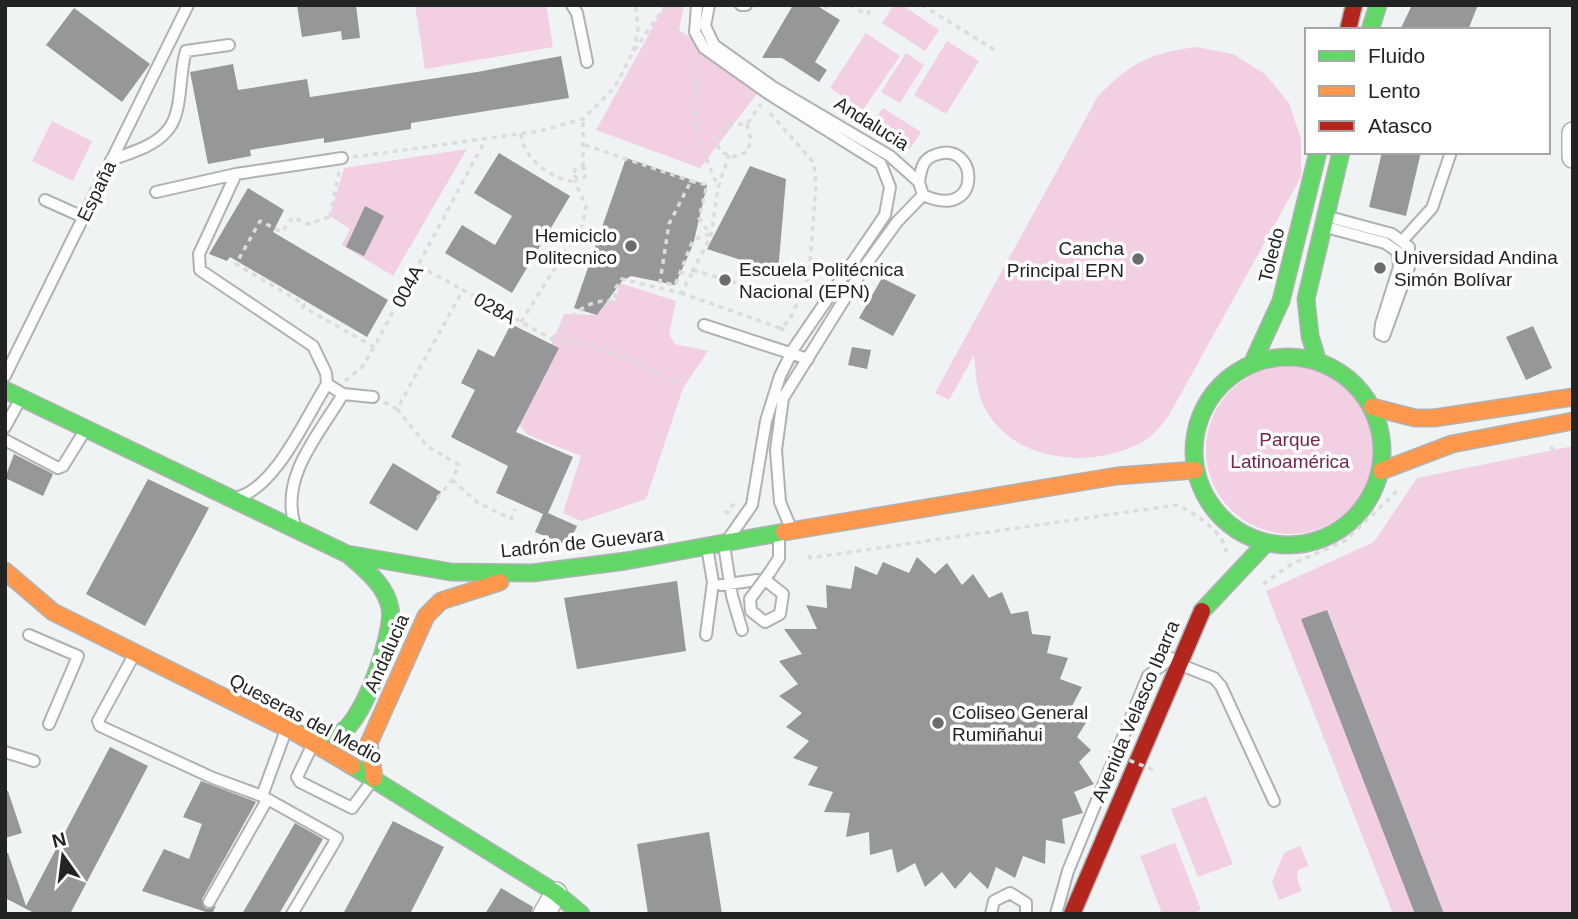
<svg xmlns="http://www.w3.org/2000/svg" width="1578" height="919" font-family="Arial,sans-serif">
<rect width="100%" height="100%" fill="#f0f3f4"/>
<path fill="#f2cfe2" d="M415,5H546L553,47L425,69Z
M665,5H684L679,30L763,86L700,168L596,130Z
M894,5H902L939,30L925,51L882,23Z
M866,33L900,56L863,110L830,88Z
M947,41L979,61L946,114L914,95Z
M1196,47L1233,54L1265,74L1289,103L1301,139V177L1168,417C1162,424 1154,435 1146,440C1097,469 1019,465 987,412C976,395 976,375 974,355L949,400L935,393L1098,96C1131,63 1149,53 1196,47Z
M906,53L924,65L900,103L881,92Z
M883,108L921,132L910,149L871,125Z
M52,121L92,141L73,181L32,161Z
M467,149L393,276L342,245L350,229L330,216L344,168Z
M620,283L676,301L669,334L675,344L708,351L683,388L646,499L581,521L563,513L581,456L528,435L518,424L564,314L597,315L608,300L615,301Z
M1206 450a84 84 0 1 1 168 0a84 84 0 1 1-168 0Z
M1573,446V914H1393L1266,591L1374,542L1417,478Z
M1206,796L1233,864L1198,877L1171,809Z
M1175,843L1201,910L1190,914H1162L1140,856Z
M1300,846L1309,866L1298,870L1297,878L1302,891L1279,900L1272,882L1284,853Z"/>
<path fill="#959798" d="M297,5H356L360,38L342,40L341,31L302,37Z
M793,5H816L840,20L815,62L827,70L819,82L782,58H762Z
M1412,5H1478L1468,30H1400Z
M74,8L150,64L122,102L46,45Z
M561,56L569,98L411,123V129L324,143V138L250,150L251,156L208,164L190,72L233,64L238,90L307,79L310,97L477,72Z
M1382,152H1421L1406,216L1369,207Z
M499,153L570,196L512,293L445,253L462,225L495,245L512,216L474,193Z
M626,158L707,185L693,245L675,285L631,276L622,281L597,315L574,308Z
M750,166L786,179L778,272L707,249Z
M248,188L284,210L273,232L388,300L367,337L230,257L227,261L209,254Z
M365,206L384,216L364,256L346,247Z
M882,278L916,295L893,336L859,318Z
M511,324L559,348L516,432L573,457L548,513L577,526L568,546L535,532L543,514L496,493L508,466L451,437L475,390L461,383L478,349L494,357Z
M1533,326L1552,368L1526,380L1506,337Z
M852,347L871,350L867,369L848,365Z
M14,454L53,474L43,496L5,478Z
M393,463L441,492L417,531L369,503Z
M148,479L209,508L145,626L86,594Z
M917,557L935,574L947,563L962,585L973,574L989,598L1002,592L1011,614L1028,611L1032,634L1051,636L1047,653L1068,658L1060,679L1082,687L1072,706L1089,718L1077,737L1091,750L1079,762L1094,784L1074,792L1083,813L1062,819L1065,844L1046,840L1045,864L1023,856L1015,878L996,867L988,889L970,872L955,889L942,872L925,887L915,863L897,873L892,849L870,855L869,832L846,837L850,813L824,812L833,792L808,785L818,767L793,758L809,741L786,727L802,713L779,696L798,684L779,661L802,654L784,629H817L806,605L827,608L826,585L851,589L855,566L877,575L883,562L909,573Z
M677,581L686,651L577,669L564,598Z
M1327,610L1444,914H1415L1301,619Z
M110,747L148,766L70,914H36L5,898V853H8L26,906Z
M201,781L256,802L202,899L206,909L216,906L212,914L142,891L164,849L189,859L202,824L183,817Z
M5,791H8L22,833L5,838Z
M393,821L444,847L410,914H343Z
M295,823L323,839L279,914H242Z
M709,832L722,914H648L637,844Z
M501,888L533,907L531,914H485Z"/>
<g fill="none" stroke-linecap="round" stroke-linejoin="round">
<defs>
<path id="lane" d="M572,5L577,13L587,62
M697,5L695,32L704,48L769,94L881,164L890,187L885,215L794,348L780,376L766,421L752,505L724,545L732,596L742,630
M709,5L705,26L714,45L773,87L890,156L919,182L923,195
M741,5H746
M111,160C129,153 153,147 166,132C184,114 178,75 186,51L229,45
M236,174L199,254L200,270L313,346L326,373L327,384C306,417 277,485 239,497
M919,182C921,170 922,159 935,155C979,138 984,223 923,195
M156,192L236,174L342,158
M45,200L83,217
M1326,227L1385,243L1398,252L1399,267L1381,324L1380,334L1384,336L1409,267V247L1392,234L1329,217
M1403,240L1432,208L1451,152
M704,325L808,359
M5,376L188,5
M327,384L343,394L373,397
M5,427L20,400
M5,440L58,468L63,466L84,432
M294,522C281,475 320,433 343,394
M790,526L780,502L776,450L783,398L865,266L897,222L923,195
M770,572L779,558V535
M721,585L757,580L769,583
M29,635L78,656L49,724
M706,635L713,582L707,547
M134,655L98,721L100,726L213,778L262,796L337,838L292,914
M1181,665L1214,678L1221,686L1274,801
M312,746L297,777L300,782L352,808L372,781
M5,752L34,761
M262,796L285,733
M209,902L267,800
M991,914L994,901L1010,893L1026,903V914
M1056,914L1068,871L1148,676L1171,658"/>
<path id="street" d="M1573,133V157
M544,914L556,893"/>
<path id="fast" d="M1370,30L1378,5
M1194 451a94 94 0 1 1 188 0a94 94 0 1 1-188 0Z
M1318,362L1310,336L1306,299L1341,152
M1252,364L1281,301L1318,152
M5,390L347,554L451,572L532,573L626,561L784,532
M1202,611L1266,543
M299,734C311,734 326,737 337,734C362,728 395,631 390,608C386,586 367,571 351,557
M352,766L556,893L581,914"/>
<path id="slow" d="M1372,407L1415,418H1434L1573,397
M1381,471L1452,444L1573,421
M784,532L1117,476L1195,470
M5,571L53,612L298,734L352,766
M374,778L369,743L426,616L441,601L500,582"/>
<path id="jam" d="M1348,30L1354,5
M1072,914L1202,611"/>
</defs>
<use href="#lane" stroke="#afb2b3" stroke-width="14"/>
<use href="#street" stroke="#afb2b3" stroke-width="24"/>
<use href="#fast" stroke="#afb2b3" stroke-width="19"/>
<use href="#slow" stroke="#afb2b3" stroke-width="19"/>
<use href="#jam" stroke="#afb2b3" stroke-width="19"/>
<path stroke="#dcdcdc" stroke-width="3.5" stroke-dasharray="5 5" stroke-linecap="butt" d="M824,5L828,8L833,5
M850,5L867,15L873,5
M922,5L998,52
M633,51L638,32L636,5
M699,61L695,129L718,188
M770,113L814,163L816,185L809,276L785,273
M747,124L751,140L747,152L732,157L720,151L716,140L720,130L731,125L747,124L761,104
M521,134C524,160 550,178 575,182
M585,145L691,181
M353,157L540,131L583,119L615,87L633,52L666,5
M574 173a6 6 0 1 1 12 0a6 6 0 1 1-12 0Z
M583,167V119
M339,172L330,216L356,217
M691,181L707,185L699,218L710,234L693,240L675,285L660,282L669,224Z
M329,217L307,224L293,217L282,232L260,221L236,264L304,304L303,307L374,347
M419,266L463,290
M693,270L798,301L809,276
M692,272L711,236L718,188L729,155
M681,293L780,328L789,321L798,301
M521,322L582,225L586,206L575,182L577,178
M780,328L789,333
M552,339C570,318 584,298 615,301V289L622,279L681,293L691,275L680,272
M345,381L362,367L374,347L486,139
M384,402L397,409L463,290L552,339L578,342L623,357L678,382
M397,409L427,446L459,465L452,480L435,501
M1550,447L1561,455L1573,453
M452,480L477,502L511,519L515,509
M729,513L726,512L736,502
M809,555L810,558L1176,505C1193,511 1225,533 1226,552
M1263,584L1290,565L1345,541L1399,489"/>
<use href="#lane" stroke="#fdfdfd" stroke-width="10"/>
<use href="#street" stroke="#fdfdfd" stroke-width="21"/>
<use href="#fast" stroke="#63d668" stroke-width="16"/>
<use href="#slow" stroke="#ff974d" stroke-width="16"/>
<use href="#jam" stroke="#b3261e" stroke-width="16"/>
<defs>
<path id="lane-bridge" d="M769,583L783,594L780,614L765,622L751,611L750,599L770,572"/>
</defs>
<use href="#lane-bridge" stroke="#afb2b3" stroke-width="14" stroke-linecap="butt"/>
<path stroke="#dcdcdc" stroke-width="3.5" stroke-dasharray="5 5" stroke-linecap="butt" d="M1111,753L1156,771"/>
<use href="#lane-bridge" stroke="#fdfdfd" stroke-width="10"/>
</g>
<g fill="#6a6c6d" stroke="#fff" stroke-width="2.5">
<circle cx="631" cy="246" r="7"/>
<circle cx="1138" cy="259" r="7"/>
<circle cx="1380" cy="268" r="7"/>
<circle cx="725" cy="280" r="7"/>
<circle cx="938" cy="723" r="7"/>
</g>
<g text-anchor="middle" stroke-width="7" stroke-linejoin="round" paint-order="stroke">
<g font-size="19" fill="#222424" stroke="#fff">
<text transform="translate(872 123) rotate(32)" y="7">Andalucia</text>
<text transform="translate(96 191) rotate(-64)" y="7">España</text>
<text transform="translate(1271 255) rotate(-76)" y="7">Toledo</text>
<text transform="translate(407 286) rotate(-62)" y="7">004A</text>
<text transform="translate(495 308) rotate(29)" y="7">028A</text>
<text transform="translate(582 542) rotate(-6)" y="7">Ladrón de Guevara</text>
<text transform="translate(386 653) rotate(-66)" y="7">Andalucia</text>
<text transform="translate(1135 711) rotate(-67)" y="7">Avenida Velasco Ibarra</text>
<text transform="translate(306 718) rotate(28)" y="7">Queseras del Medio</text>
</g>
<g font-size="19" fill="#222424" stroke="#fff" text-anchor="start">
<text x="617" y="242" text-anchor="end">Hemiciclo<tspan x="617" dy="22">Politecnico</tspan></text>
<text x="1124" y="255" text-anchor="end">Cancha<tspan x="1124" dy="22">Principal EPN</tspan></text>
<text x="1394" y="264">Universidad Andina<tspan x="1394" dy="22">Simón Bolívar</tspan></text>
<text x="739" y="276">Escuela Politécnica<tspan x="739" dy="22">Nacional (EPN)</tspan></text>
<text x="952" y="719">Coliseo General<tspan x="952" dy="22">Rumiñahui</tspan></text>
</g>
<g font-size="19" fill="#742554" stroke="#fff">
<text x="1290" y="446">Parque<tspan x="1290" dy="22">Latinoamérica</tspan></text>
</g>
</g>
<rect width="1578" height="919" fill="none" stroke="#222424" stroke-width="14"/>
<rect x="1305" y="28" width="245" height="126" fill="#ffffff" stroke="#a7a7a7" stroke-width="2"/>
<rect x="1319" y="51" width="35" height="10" fill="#63d668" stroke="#a7a7a7" stroke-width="2"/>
<text x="1368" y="63" font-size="21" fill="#222424">Fluido</text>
<rect x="1319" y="86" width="35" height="10" fill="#ff974d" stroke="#a7a7a7" stroke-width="2"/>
<text x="1368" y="98" font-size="21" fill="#222424">Lento</text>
<rect x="1319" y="121" width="35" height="10" fill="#b3261e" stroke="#a7a7a7" stroke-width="2"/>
<text x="1368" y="133" font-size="21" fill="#222424">Atasco</text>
<g transform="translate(63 856) rotate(346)" stroke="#ffffff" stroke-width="5" paint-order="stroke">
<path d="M0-5L12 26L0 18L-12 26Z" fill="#222424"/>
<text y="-10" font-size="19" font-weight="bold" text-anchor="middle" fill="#222424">N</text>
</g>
</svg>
